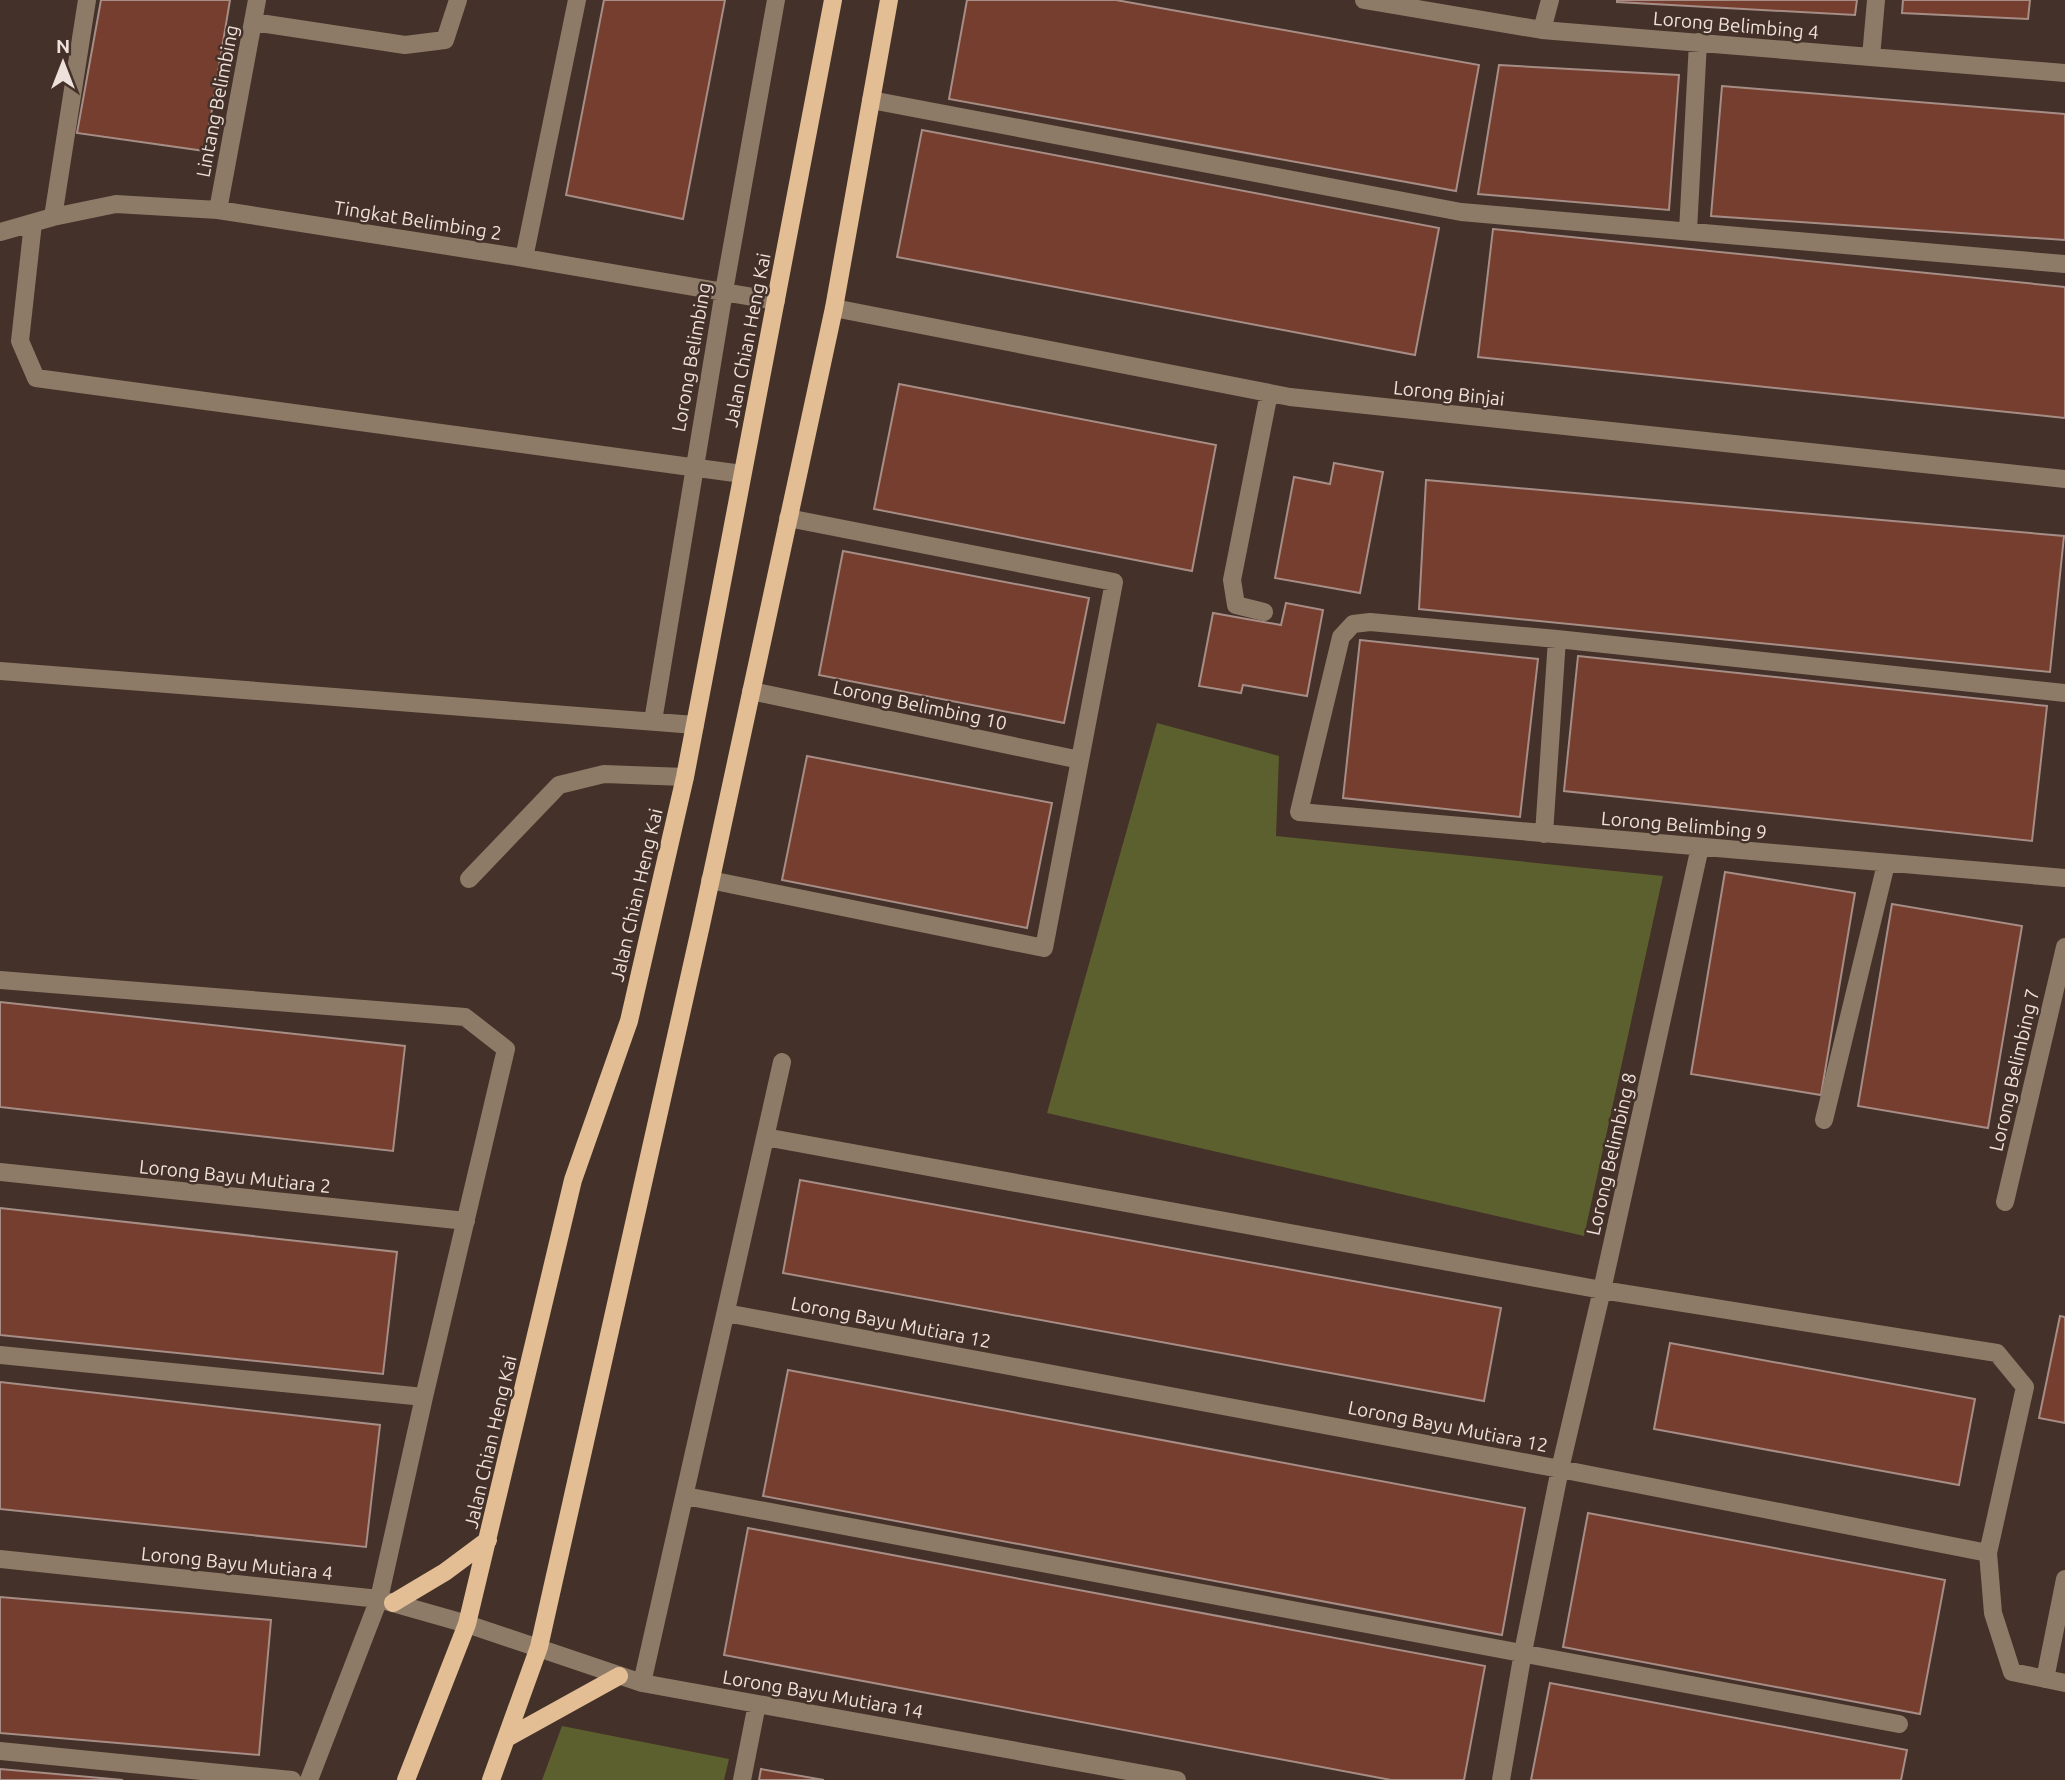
<svg xmlns="http://www.w3.org/2000/svg" width="2065" height="1780" font-family="Ubuntu,sans-serif">
<rect width="100%" height="100%" fill="#443129"/>
<path fill="#5c602e" d="M1157,723L1279,756L1276,836L1663,876L1584,1236L1047,1113Z
M562,1726L729,1759L724,1780H542Z"/>
<path fill="#753e2e" stroke="#a68d86" stroke-width="2" d="M101,0H230L205,151L77,133Z
M604,0H725L683,219L566,195Z
M967,0H1116L1479,65L1456,191L949,99Z
M1617,0H1857L1855,15L1617,2Z
M1903,0H2030L2028,19L1902,13Z
M1499,65L1679,75L1669,210L1478,194Z
M1722,86L2065,114V240L1711,216Z
M922,130L1439,228L1415,355L897,257Z
M1493,229L2065,287V418L1478,357Z
M899,384L1216,445L1192,571L874,509Z
M1334,463L1383,472L1360,593L1275,578L1294,477L1330,484Z
M1426,480L2064,536L2050,672L1419,609Z
M843,551L1089,598L1064,723L819,675Z
M1286,603L1323,610L1307,696L1243,685L1241,693L1199,686L1213,613L1281,625Z
M1360,640L1538,659L1520,817L1343,798Z
M1578,656L2047,706L2032,841L1564,791Z
M807,756L1052,803L1027,928L782,880Z
M1725,872L1855,893L1821,1095L1691,1074Z
M1892,904L2022,926L1988,1128L1858,1106Z
M0,1002L405,1046L393,1151L0,1107Z
M800,1180L1501,1308L1484,1401L783,1273Z
M0,1208L397,1252L383,1374L0,1335Z
M2060,1316L2065,1317V1423L2039,1418Z
M1670,1343L1975,1399L1959,1485L1654,1429Z
M788,1370L1525,1508L1502,1635L763,1496Z
M0,1382L380,1425L366,1547L0,1509Z
M1588,1513L1945,1580L1920,1714L1563,1647Z
M748,1528L1485,1666L1464,1780H1391L724,1655Z
M0,1597L271,1620L259,1755L0,1733Z
M1550,1683L1907,1750L1901,1780H1531Z
M0,1769L123,1780H0Z
M761,1769L824,1780H759Z"/>
<g fill="none" stroke-linecap="round" stroke-linejoin="round">
<path stroke="#8d7b67" stroke-width="18" d="M1364,0L1542,30L2065,73
M253,22L405,45L445,40L458,0
M1542,30L1550,0
M1871,57L1876,0
M871,100L1461,212L2065,264
M218,210L257,0
M53,217L87,0
M33,223L20,341L36,378L742,474
M1688,231L1698,42
M0,232L53,217L116,204L218,210L524,258L776,301
M524,258L577,0
M834,308L1290,397L2065,479
M1264,612L1236,605L1232,580L1269,393
M0,671L695,725
M751,691L1080,760
M2065,693L1557,639L1370,622L1353,624L1341,637L1299,812L2065,878
M653,721L724,291L776,0
M1544,834L1557,639
M469,879L559,785L604,774L685,777
M710,880L1044,948L1114,582L788,518
M0,980L465,1017L506,1049L424,1397L379,1599L309,1780
M1824,1120L1886,864
M765,1137L1602,1290L1997,1353L2025,1387L1988,1553L1993,1613L2012,1672L2065,1683
M0,1172L466,1221
M2005,1202L2065,947
M726,1313L1560,1469L1988,1553
M0,1355L424,1397
M685,1496L1899,1724
M0,1559L379,1599L467,1624L642,1683L1177,1780
M2045,1679L2065,1579
M642,1683L782,1062
M0,1751L292,1780
M742,1780L757,1704
M1501,1780L1523,1652L1560,1469L1602,1290L1700,847"/>
<path stroke="#e3be94" stroke-width="18" d="M393,1603L445,1572L488,1540
M507,1738L619,1676
M406,1780L467,1624L573,1180L629,1021L685,777L833,0
M491,1780L539,1647L701,925L834,308L889,0"/>
</g>
<g text-anchor="middle" stroke-width="5" stroke-linejoin="round" paint-order="stroke">
<g font-size="19" fill="#eee1db" stroke="#443129">
<text transform="translate(1736 25) rotate(5)" y="7">Lorong Belimbing 4</text>
<text transform="translate(217 101) rotate(-79)" y="7">Lintang Belimbing</text>
<text transform="translate(418 220) rotate(9)" y="7">Tingkat Belimbing 2</text>
<text transform="translate(747 340) rotate(-79)" y="7">Jalan Chian Heng Kai</text>
<text transform="translate(691 357) rotate(-80)" y="7">Lorong Belimbing</text>
<text transform="translate(1449 393) rotate(6)" y="7">Lorong Binjai</text>
<text transform="translate(920 705) rotate(12)" y="7">Lorong Belimbing 10</text>
<text transform="translate(1684 825) rotate(5)" y="7">Lorong Belimbing 9</text>
<text transform="translate(636 895) rotate(-77)" y="7">Jalan Chian Heng Kai</text>
<text transform="translate(2014 1070) rotate(-77)" y="7">Lorong Belimbing 7</text>
<text transform="translate(1611 1154) rotate(-77)" y="7">Lorong Belimbing 8</text>
<text transform="translate(235 1176) rotate(6)" y="7">Lorong Bayu Mutiara 2</text>
<text transform="translate(891 1322) rotate(11)" y="7">Lorong Bayu Mutiara 12</text>
<text transform="translate(1448 1426) rotate(11)" y="7">Lorong Bayu Mutiara 12</text>
<text transform="translate(490 1442) rotate(-77)" y="7">Jalan Chian Heng Kai</text>
<text transform="translate(237 1563) rotate(6)" y="7">Lorong Bayu Mutiara 4</text>
<text transform="translate(823 1694) rotate(10)" y="7">Lorong Bayu Mutiara 14</text>
</g>
</g>
<g transform="translate(63 63)" stroke="#443129" stroke-width="5" paint-order="stroke">
<path d="M0-5L12 26L0 18L-12 26Z" fill="#eee1db"/>
<text y="-10" font-size="19" font-weight="bold" text-anchor="middle" fill="#eee1db">N</text>
</g>
</svg>
